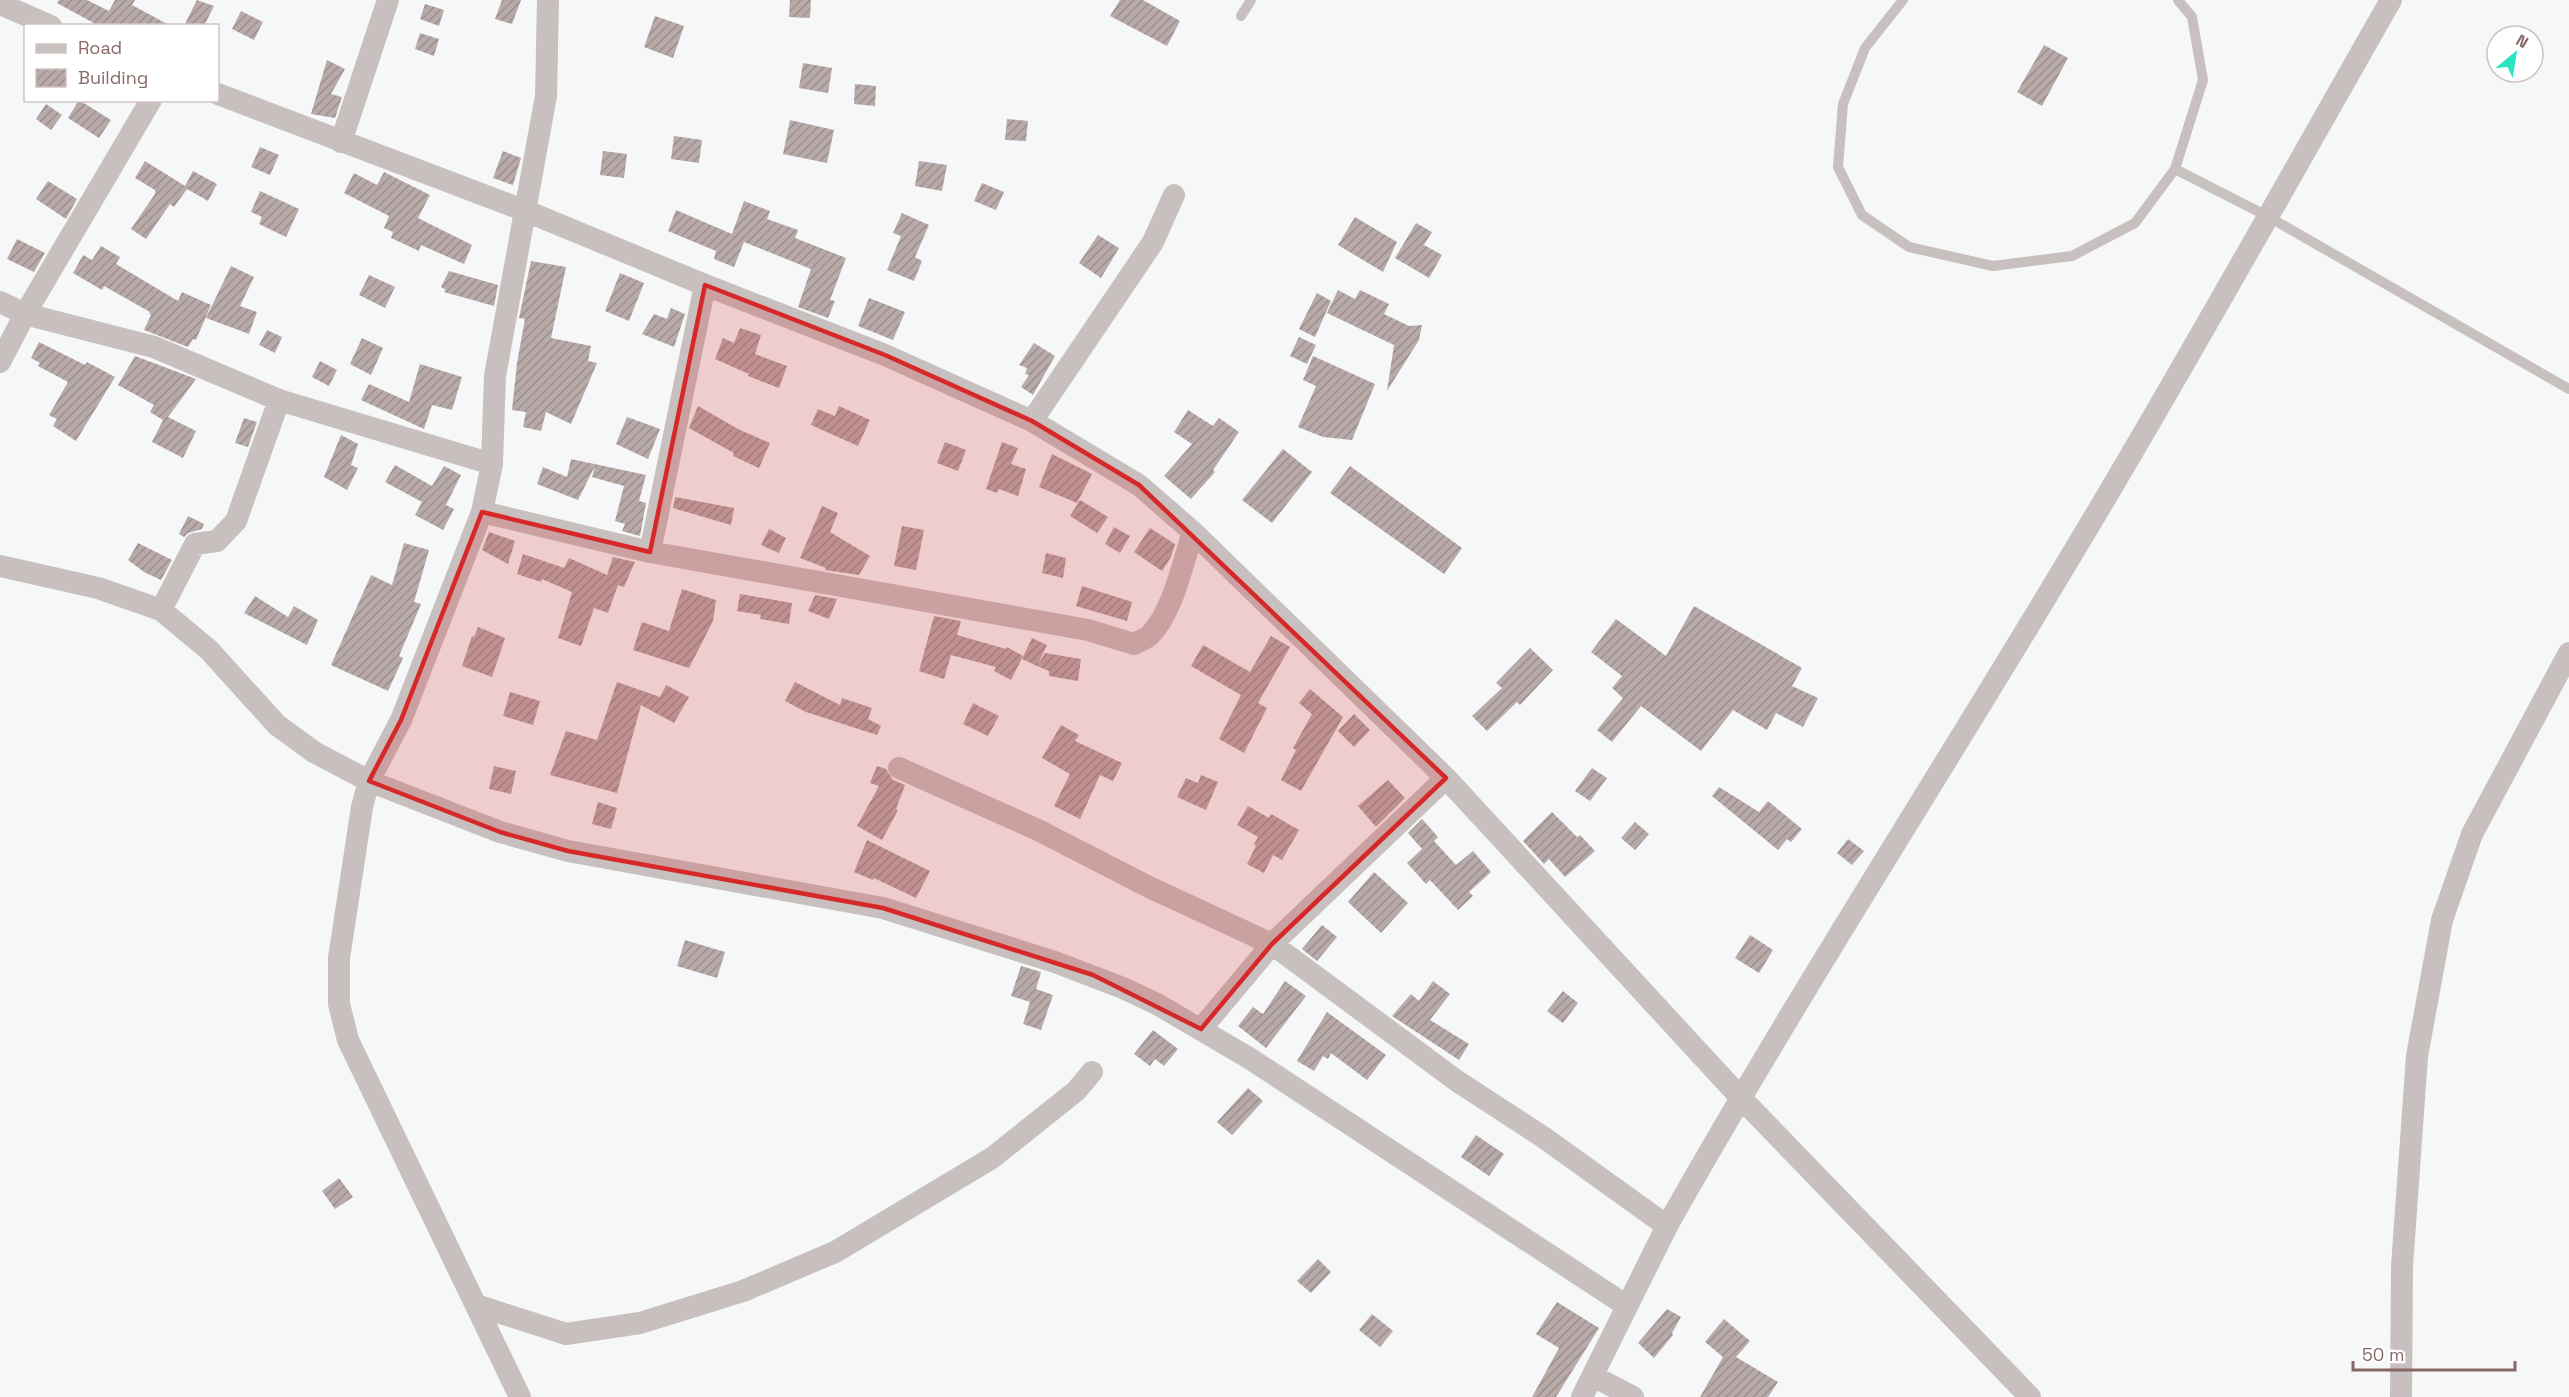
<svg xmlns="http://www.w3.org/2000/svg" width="2569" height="1397" font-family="'Space Grotesk',sans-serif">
<defs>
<pattern id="building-hatch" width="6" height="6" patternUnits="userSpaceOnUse" patternTransform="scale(1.5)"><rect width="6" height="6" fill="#b9aaaa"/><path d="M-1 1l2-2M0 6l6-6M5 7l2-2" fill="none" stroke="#9c8e8e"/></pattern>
</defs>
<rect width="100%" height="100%" fill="#f6f7f8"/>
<path fill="url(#building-hatch)" d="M59,0H87L109,11L115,0H135L132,5L171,26H99L57,3Z
M197,0L214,6L204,26H184Z
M502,0H521L512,24L495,19Z
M790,0H811L810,18L789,17Z
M1120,0H1143L1180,21L1167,46L1110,16Z
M425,4L444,10L439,26L420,19Z
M241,11L263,22L254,40L232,29Z
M655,16L684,26L673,58L644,47Z
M420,33L439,39L434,56L415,49Z
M2044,45L2068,58L2042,106L2017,92Z
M327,60L345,69L331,94L342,97L335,118L311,114Z
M803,63L832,68L828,93L799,88Z
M855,84L876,86L875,106L854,104Z
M79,100L111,120L99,138L68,118Z
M46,104L62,115L51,130L36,119Z
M1007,119L1028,121L1026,141L1005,140Z
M790,120L834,130L827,163L783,154Z
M674,136L702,140L699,163L671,159Z
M260,147L279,155L270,175L251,167Z
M503,151L521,158L513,185L493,178Z
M603,151L627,154L624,178L600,175Z
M145,161L185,186L193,171L217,184L208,201L187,189L174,207L170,204L146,239L131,229L155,194V190L135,178Z
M919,161L947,165L942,191L915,186Z
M384,172L430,195L418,218L472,245L464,264L421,245L419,251L391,238L393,232L384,228L389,216L344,193L354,173L377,185Z
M48,181L77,199L66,219L36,199Z
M982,183L1004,192L996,210L974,201Z
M260,191L299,209L286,237L259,224L262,217L251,212Z
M744,201L770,211L767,219L798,230L795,238L846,258L830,300L835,301L828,318L798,307L811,269L744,242L734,267L714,259L716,251L668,231L676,210L732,234Z
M902,213L929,225L915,257L922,261L914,281L887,270L901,236L893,233Z
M1355,217L1397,242L1383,272L1338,245Z
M1416,223L1432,232L1424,245L1442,255L1429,278L1395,258Z
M1098,235L1119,248L1101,278L1079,263Z
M17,239L45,253L34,272L7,259Z
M101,246L120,257L116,264L178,301L182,292L211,305L196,340L193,339L188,347L144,330L151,315L149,314L150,312L104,286L102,290L73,273L83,255L92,260Z
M531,261L566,267L551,338L591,346L588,361L597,363L571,424L546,412L541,431L523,427L526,412L512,410L517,363L525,319L519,318Z
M231,266L254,277L240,306L257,312L249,334L206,318Z
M449,271L498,285L494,306L444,292L446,290L441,287Z
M620,273L644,283L629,321L605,311Z
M369,275L395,287L385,308L359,295Z
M1338,290L1355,299L1360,290L1389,304L1384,314L1409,326L1422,325L1419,340L1387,391L1394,345L1327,313Z
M1317,293L1331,301L1315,337L1299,329Z
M869,298L905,312L893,340L858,326Z
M671,308L685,314L674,347L642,334L654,314L667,319Z
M740,328L761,335L755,354L787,366L779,388L748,376L749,374L715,359L723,338L734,343Z
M267,330L282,337L275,353L259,345Z
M1299,337L1316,345L1307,364L1290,356Z
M362,338L383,348L371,375L350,364Z
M39,342L85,365L87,362L115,377L76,441L53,426L57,419L49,415L68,382L38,366L40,363L31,358Z
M1034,343L1055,356L1033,395L1021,387L1029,375L1025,374L1027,368L1019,365Z
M135,356L196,379L168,417L196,431L183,458L152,442L163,420L150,412L154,405L118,385Z
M1313,356L1375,384L1352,440L1323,437L1298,427L1316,386L1303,380Z
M320,361L337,370L329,386L312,377Z
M420,364L462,377L452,410L432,405L424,429L361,400L369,384L409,402Z
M698,406L738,429L770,443L759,468L733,456L734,453L689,428Z
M839,406L870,420L858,446L811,425L818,409L835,416Z
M1188,410L1213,426L1219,418L1239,432L1213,470L1215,472L1191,499L1164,476L1192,444L1174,432Z
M627,417L660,429L648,459L616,444Z
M244,418L257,422L248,447L235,443Z
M341,435L358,444L351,465L358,468L347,490L324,477Z
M945,442L966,450L958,471L937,463Z
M1002,442L1018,448L1011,464L1026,469L1018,496L999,489L997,493L986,489Z
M1283,449L1312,472L1272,523L1242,500Z
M1052,454L1092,474L1077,503L1039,487Z
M571,459L646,475L639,501L646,503L640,536L622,531L625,524L615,521L624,486L592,477L595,466L578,500L537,484L543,467L567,477Z
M395,465L432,486L444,466L461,475L446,505L454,509L443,530L415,515L422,502L385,482Z
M1350,466L1462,548L1444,574L1330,493Z
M675,497L734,508L731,525L673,508Z
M1080,500L1108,517L1097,533L1070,516Z
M822,506L838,513L830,532L870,556L859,575L825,570L826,568L800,558Z
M188,516L204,524L202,529L188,533L184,537L179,534Z
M902,526L924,530L916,570L894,566Z
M1114,527L1130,536L1120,553L1105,544Z
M1150,528L1175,544L1171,557L1162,571L1134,552Z
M769,529L786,538L779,553L761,545Z
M489,532L515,541L508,564L482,550Z
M138,543L172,560L161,580L144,572L128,560Z
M404,543L429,550L414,602L421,604L399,656L403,658L388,691L331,665L371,575L392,585Z
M1046,553L1066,558L1063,578L1042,573Z
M523,554L564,568L569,558L607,575L613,557L635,562L624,587L618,585L608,613L594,608L581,646L558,638L572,592L542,579L541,582L517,574Z
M1082,586L1132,602L1127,621L1076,606Z
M682,589L716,600L713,621L689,668L633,650L642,622L669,631Z
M740,594L792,603L789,624L760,619L761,615L737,611Z
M815,595L837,599L829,619L808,611Z
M255,596L288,617L294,606L318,620L307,645L244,613Z
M1694,606L1802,668L1792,686L1818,698L1803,727L1776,713L1767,730L1733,710L1701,751L1641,706L1612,742L1597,730L1623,698L1612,688L1622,676L1591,652L1616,619L1666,656Z
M934,616L961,621L957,635L1006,649L1007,647L1023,656L1011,680L994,671L996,667L951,655L944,679L919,671Z
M478,627L505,638L492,677L462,666L472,636L474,637Z
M1271,636L1290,647L1258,703L1267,708L1244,753L1219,739L1241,695L1191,666L1203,645L1250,672Z
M1032,638L1047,645L1037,666L1022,659Z
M1530,648L1553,670L1520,705L1517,702L1487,731L1472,716L1502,688L1496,683Z
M1045,653L1081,659L1078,681L1049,676V671L1037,666Z
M617,682L660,697L666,685L689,697L674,723L641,705L617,793L550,775L566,731L597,740Z
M795,682L840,705L842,698L872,708L868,719L881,726L877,735L806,712L785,701Z
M1310,689L1343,717L1301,791L1281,780L1296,750L1293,748L1312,714L1299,703Z
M510,692L540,701L533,725L503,716Z
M973,703L999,716L988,736L963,724Z
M1354,714L1370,730L1354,747L1338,731Z
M1061,725L1079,735L1075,741L1122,763L1113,781L1100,775L1080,819L1054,806L1070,774L1042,758Z
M494,766L516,771L511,794L489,789Z
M877,766L886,769L893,780L905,785L896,809L898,810L882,840L857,826L879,786L870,783Z
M1592,768L1607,778L1590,801L1575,791Z
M1201,775L1218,782L1206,810L1177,797L1186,778L1198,783Z
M1388,780L1405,798L1376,827L1358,806Z
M1719,787L1759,812L1768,801L1802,829L1791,842L1787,839L1778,850L1712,796Z
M598,802L617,808L611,829L592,824Z
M1248,806L1269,818L1271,814L1299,830L1282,860L1273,855L1264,873L1247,864L1256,846L1254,844L1258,837L1237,825Z
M1552,812L1577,837L1580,835L1595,851L1565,877L1549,859L1544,864L1523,841Z
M1422,819L1438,837L1434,841L1456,865L1473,851L1491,872L1469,892L1473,896L1458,910L1430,880L1426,884L1407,863L1422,849L1408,833Z
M1635,822L1649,834L1635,850L1621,838Z
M1848,839L1864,851L1852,865L1837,853Z
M867,840L930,871L916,898L874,878L873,880L854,872Z
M1374,872L1408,903L1381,933L1348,902Z
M1322,925L1337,937L1317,961L1302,949Z
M1750,935L1773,950L1759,973L1735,958Z
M685,940L725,952L717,978L677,966Z
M1021,966L1041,972L1036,989L1053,995L1041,1030L1023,1024L1030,1002L1011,996Z
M1285,981L1306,996L1266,1048L1238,1026L1253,1007L1263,1014Z
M1433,981L1450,994L1430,1020L1469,1044L1459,1060L1392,1016L1411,994L1419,1001Z
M1563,991L1578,1003L1563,1023L1547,1011Z
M1327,1012L1386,1055L1367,1080L1331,1053L1328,1059L1323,1056L1314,1071L1297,1061Z
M1153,1030L1178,1049L1164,1066L1155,1059L1150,1066L1134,1054Z
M1248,1088L1263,1101L1232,1135L1217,1122Z
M1476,1135L1504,1154L1489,1176L1461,1157Z
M339,1178L353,1197L335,1209L322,1191Z
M1318,1259L1331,1272L1311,1293L1297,1281Z
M1557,1302L1599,1328L1556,1397H1532L1559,1348L1536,1334Z
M1667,1309L1681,1317L1672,1333L1673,1335L1654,1358L1638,1343Z
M1372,1314L1393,1331L1380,1347L1359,1330Z
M1724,1319L1750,1341L1736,1357L1778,1382L1768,1397H1700L1723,1357L1705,1342Z"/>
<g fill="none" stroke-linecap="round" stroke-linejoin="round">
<path stroke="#c8bfbf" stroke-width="10" d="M1903,0L1865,48L1843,104L1838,167L1862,215L1909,247L1993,266L2072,256L2135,223L2175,169L2203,80L2192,17L2178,0
M1241,16L1251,0
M2175,169L2267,216L2569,389"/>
<path stroke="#c8bfbf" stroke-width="22" d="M0,4L51,26
M218,94L526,211L705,285L885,355L1032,421L1139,485L1193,532L1446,778L1740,1097L2030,1397
M341,142L388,0
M0,302L25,314L154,347L279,400L492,464
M0,362L25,314L151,100
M1032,421L1153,242L1174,195
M482,512L650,552L1088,630L1134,644C1139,641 1146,639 1150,635C1173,612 1183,562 1193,532
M650,552L705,285
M0,566L98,588L161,610L209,650L277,725L314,752L369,781L500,832L568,851L883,908L1055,962L1123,988L1157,1004L1249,1058L1627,1306
M161,610L195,544L217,541L236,521L279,400
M899,768L1038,830L1149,887L1272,944L1457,1081L1543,1137L1667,1226C1804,983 1957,749 2099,509C2199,341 2294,170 2391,0
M1201,1029L1272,944L1446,778
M476,1305L566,1334L640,1323L743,1291L835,1252L992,1158L1076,1091L1092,1072
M1593,1376L1633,1397
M520,1397L348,1040L339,1004V958L362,807L369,781L401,720L482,512L492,464L495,376L546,96L548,0
M1582,1397L1667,1226
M2401,1397L2402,1266L2417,1056L2442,920L2472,834L2569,653"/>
</g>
<path fill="#d62828" fill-opacity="0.2" stroke="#d62828" stroke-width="4.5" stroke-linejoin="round" d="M705,285L885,355L1032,421L1139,485L1446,778L1272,944L1201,1029L1093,975L883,908L568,851L500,832L369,781L401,720L482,512L650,552Z"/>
<rect x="24" y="24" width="195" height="78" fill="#ffffff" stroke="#cfc3c2" stroke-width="1.5"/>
<rect x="36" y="44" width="30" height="9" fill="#c8bfbf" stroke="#cfc3c2" stroke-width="1.5"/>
<text x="78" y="54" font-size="18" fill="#876867">Road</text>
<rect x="36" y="69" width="30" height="18" fill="url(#building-hatch)" stroke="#cfc3c2" stroke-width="1.5"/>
<text x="78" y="84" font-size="18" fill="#876867">Building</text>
<g transform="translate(2515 54) rotate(30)"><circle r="28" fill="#ffffff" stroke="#cfc3c2" stroke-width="1.5"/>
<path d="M0-4.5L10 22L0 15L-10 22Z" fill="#2ae4c2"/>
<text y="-9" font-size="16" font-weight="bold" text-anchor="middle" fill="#876867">N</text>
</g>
<path d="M2353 1361v9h162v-9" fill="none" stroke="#876867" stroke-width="3"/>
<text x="2362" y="1361" font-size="18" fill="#876867" stroke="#ffffff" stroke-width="4.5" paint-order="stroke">50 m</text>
</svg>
